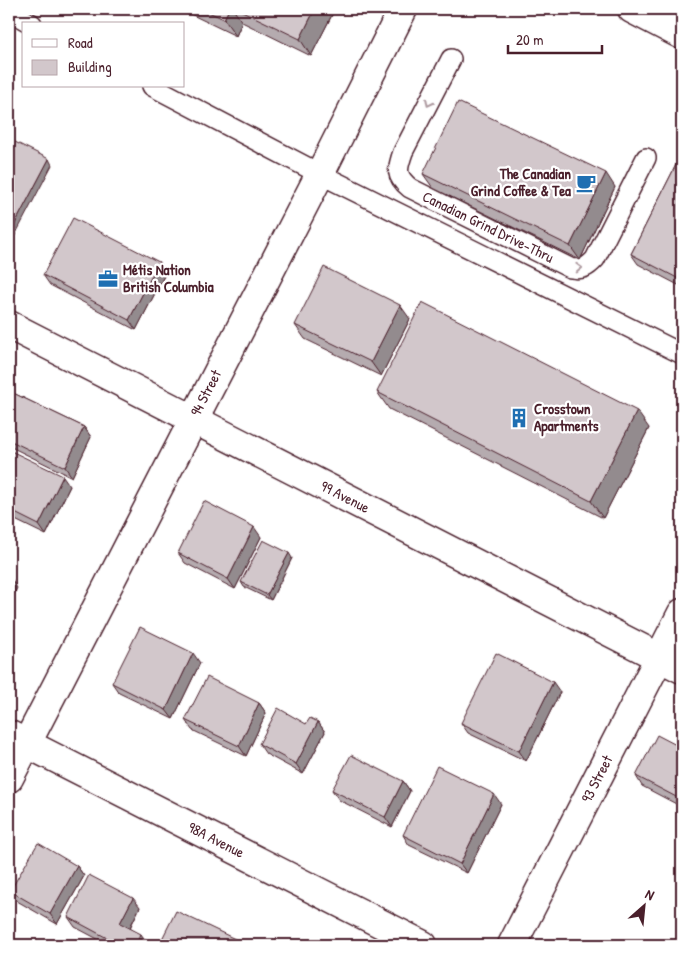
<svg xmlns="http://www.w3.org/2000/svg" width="691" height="954" font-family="'Patrick Hand',sans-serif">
<rect width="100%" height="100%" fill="#fff"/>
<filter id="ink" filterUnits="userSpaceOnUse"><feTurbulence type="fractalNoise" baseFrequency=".02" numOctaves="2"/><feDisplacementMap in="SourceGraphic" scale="10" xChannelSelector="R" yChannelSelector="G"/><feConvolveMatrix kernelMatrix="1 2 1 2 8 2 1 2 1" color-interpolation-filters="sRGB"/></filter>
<g filter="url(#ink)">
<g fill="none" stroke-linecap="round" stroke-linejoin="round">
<defs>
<path id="lane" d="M9,11L32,24
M451,59L403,152C397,169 395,176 410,188L570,268C582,270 587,268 595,259L646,158
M152,86L320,174L682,354"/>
<path id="street" d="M9,325L682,669
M10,735L423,945
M9,778L320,174L403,9"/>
<path id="secondary" d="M632,9L682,35
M512,945L682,613"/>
</defs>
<use href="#lane" stroke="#4a1f2b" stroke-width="22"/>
<use href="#street" stroke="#4a1f2b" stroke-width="31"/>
<use href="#secondary" stroke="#4a1f2b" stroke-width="31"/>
<use href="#lane" stroke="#fff" stroke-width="19"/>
<use href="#street" stroke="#fff" stroke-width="28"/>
<use href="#secondary" stroke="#fff" stroke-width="28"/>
</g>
<path fill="#b5abaf" stroke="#4a1f2b" d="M180,9H335L311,56L242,22L236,36Z
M682,153V287L638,264L631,254Z
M423,174L615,187L580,260L433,188Z
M166,272L136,330L50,285L43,275Z
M410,319L381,376L305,339L295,325Z
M9,391L84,427L91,437L72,477L9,446Z
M377,392L649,428L603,518L389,409Z
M9,450L70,486L46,535L9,517Z
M261,537L235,589L185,563L178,553Z
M292,558L271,600L244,587L241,582Z
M200,663L173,719L119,693L112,683Z
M560,692L526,761L468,733L461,723Z
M259,703L266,713L246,756L192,730L185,720Z
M318,722L325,732L303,774L266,754L259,744L306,724Z
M682,748V807L642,786L636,776Z
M403,781L410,791L392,827L339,800L332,790Z
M501,804L467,873L409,845L403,835Z
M77,866L84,876L57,924L17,901L10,891Z
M140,907L130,928L148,944L147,945H106L107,944L75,927L68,917Z"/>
<path fill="#938b8e" stroke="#4a1f2b" d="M229,9H233L242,22L236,36L224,19Z
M315,9H335L311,56L300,39Z
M49,159L52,165L12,241L9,235Z
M606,173L615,187L580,260L570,246Z
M159,262L166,272L136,330L129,320Z
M400,305L410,319L381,376L371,362Z
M637,411L649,428L603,518L591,501Z
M84,427L91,437L72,477L65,467Z
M63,476L70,486L46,535L39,525Z
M254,527L261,537L235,589L228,579Z
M289,553L292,558L271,600L267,595Z
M11,578L17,588L9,605V582Z
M193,653L200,663L173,719L166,710Z
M553,682L560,692L526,761L519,751Z
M259,703L266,713L246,756L239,746Z
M318,722L325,732L303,774L296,764Z
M403,781L410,791L392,827L385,817Z
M494,794L501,804L467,873L460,864Z
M77,866L84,876L57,924L50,914Z
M133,898L140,907L127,933L120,923Z
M141,934L148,944L147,945H135Z
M235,939L239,945H232Z"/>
<path fill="#d2c7cb" stroke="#4a1f2b" d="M202,9H229L224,19Z
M238,9H315L300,39Z
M458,102L606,173L570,246L423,174Z
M9,139L49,159L9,235Z
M682,153V278L681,280L631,254Z
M73,218L159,262L129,320L43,275Z
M324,267L400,305L371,362L295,325Z
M422,302L637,411L591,501L377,392Z
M9,391L84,427L65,467L9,440Z
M9,450L63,476L39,525L9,510Z
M204,501L254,527L228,579L178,553Z
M263,540L289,553L267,595L241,582Z
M140,627L193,653L166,710L112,683Z
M496,653L553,682L519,751L461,723Z
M207,677L259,703L239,746L185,720Z
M278,708L306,724L310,718L318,722L296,764L259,744Z
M657,735L682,748V800L636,776Z
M351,755L403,781L385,817L332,790Z
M437,766L494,794L460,864L403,835Z
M38,843L77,866L50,914L10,891Z
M89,875L133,898L120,923L141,934L135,945H106L109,939L68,917Z
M176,911L235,939L232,945H159Z"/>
<defs><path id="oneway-chevron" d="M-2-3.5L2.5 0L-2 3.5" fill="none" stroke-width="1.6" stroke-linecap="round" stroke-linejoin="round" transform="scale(1.25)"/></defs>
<g stroke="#ae9aa0">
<use href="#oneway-chevron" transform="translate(429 103) rotate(117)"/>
<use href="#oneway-chevron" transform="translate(579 268) rotate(-2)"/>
</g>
</g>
<defs>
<symbol id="cafe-bare" viewBox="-9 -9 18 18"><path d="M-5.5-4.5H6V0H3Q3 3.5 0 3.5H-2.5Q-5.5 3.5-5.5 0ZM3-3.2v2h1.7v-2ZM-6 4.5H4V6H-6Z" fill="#1f6fb2" stroke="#fff" stroke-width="2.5" paint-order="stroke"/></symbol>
<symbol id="office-bare" viewBox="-9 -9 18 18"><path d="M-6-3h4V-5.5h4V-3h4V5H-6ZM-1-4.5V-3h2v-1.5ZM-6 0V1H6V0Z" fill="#1f6fb2" stroke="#fff" stroke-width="2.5" paint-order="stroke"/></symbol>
<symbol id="building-bare" viewBox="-9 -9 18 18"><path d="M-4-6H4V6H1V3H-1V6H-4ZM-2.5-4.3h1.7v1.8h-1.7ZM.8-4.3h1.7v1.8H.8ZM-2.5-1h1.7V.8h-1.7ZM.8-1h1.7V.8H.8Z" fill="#1f6fb2" stroke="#fff" stroke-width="2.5" paint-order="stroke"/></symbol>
</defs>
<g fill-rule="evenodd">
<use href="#cafe-bare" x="572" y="169" width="28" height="28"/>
<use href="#office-bare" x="94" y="265" width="28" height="28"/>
<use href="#building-bare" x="505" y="404" width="28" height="28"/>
</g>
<g text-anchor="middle" stroke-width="4.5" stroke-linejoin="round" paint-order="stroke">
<g font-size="15" font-weight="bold" fill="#4a1f2b" stroke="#fff" text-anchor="start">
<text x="571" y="179" text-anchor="end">The Canadian<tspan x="571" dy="17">Grind Coffee &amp; Tea</tspan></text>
<text x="123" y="275">Métis Nation<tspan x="123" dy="17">British Columbia</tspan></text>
<text x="534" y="414">Crosstown<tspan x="534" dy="17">Apartments</tspan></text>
</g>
<g font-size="15" fill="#4a1f2b" stroke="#fff">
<text transform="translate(488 227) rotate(26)" y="5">Canadian Grind Drive-Thru</text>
<text transform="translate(206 393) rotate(-63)" y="5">94 Street</text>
<text transform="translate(345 497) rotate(27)" y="5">99 Avenue</text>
<text transform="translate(597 779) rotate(-63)" y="5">93 Street</text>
<text transform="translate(216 840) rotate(27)" y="5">98A Avenue</text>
</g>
</g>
<rect width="691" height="954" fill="none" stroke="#fff" stroke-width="30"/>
<rect x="15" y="15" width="661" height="924" fill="none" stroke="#4a1f2b" stroke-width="2" filter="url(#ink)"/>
<rect x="22" y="22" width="162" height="65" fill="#ffffff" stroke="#b7a5aa"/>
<rect x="32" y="39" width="25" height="8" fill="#ffffff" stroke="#b7a5aa"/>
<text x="68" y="48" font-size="15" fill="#4a1f2b">Road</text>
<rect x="32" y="60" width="25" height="15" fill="#d2c7cb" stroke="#b7a5aa"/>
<text x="68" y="72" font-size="15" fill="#4a1f2b">Building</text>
<g transform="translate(644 906) rotate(27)" stroke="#ffffff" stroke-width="4" paint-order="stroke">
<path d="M0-4L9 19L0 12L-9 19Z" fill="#4a1f2b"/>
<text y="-8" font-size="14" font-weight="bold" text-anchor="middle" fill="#4a1f2b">N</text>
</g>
<path d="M508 45v8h94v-8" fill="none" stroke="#4a1f2b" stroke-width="2.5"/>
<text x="516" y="45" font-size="15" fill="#4a1f2b" stroke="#ffffff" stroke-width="4" paint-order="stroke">20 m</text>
</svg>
